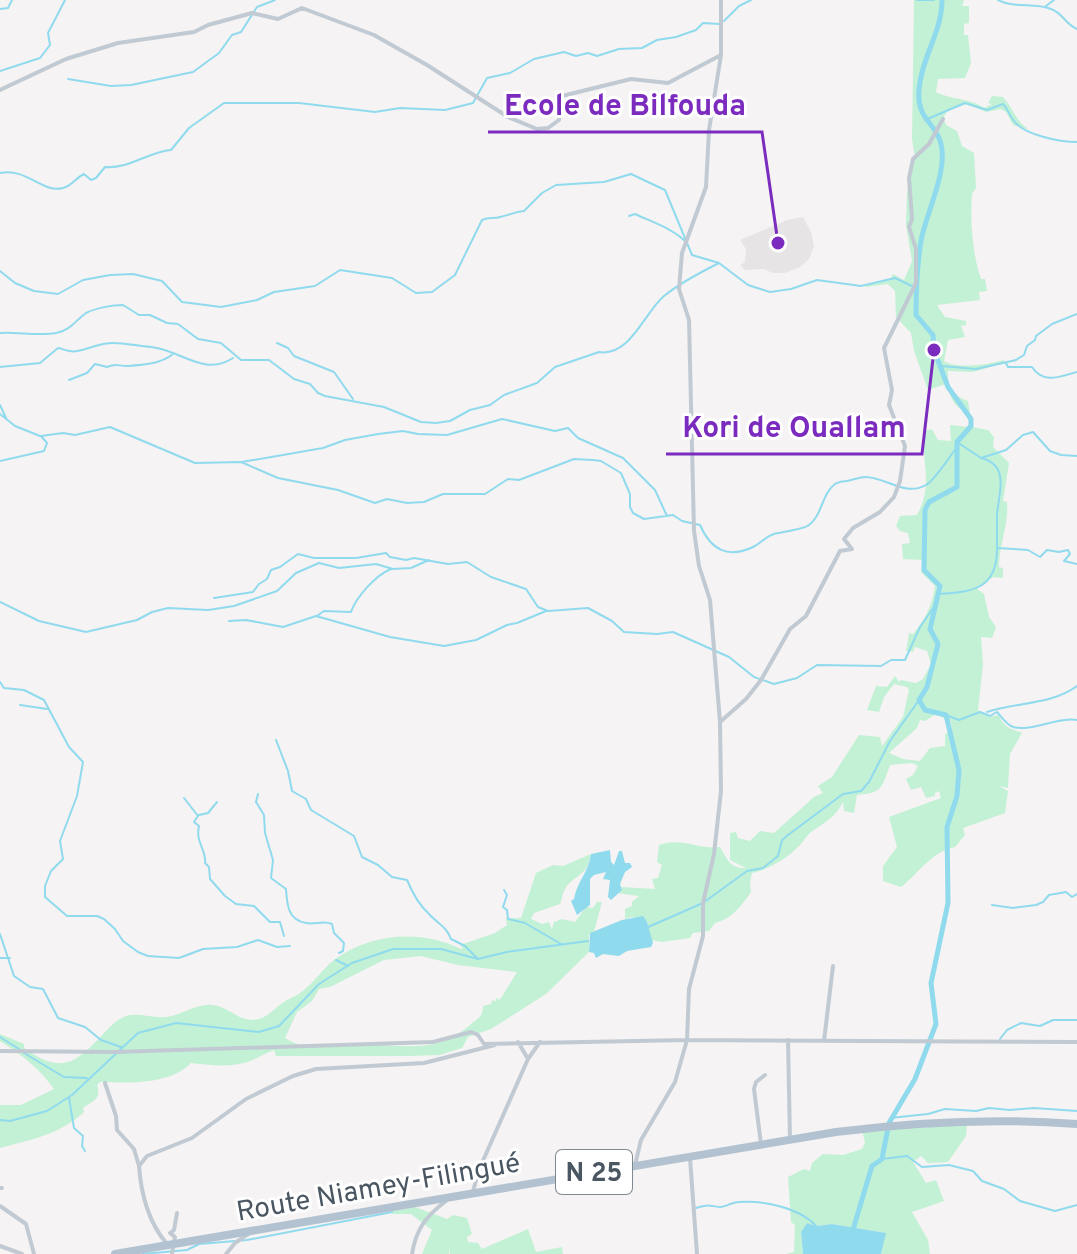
<svg xmlns="http://www.w3.org/2000/svg" width="1077" height="1254" font-family="Overpass,sans-serif">
<rect width="100%" height="100%" fill="#f5f3f3"/>
<path fill="#e6e4e5" d="M803,217L811,232L814,246L809,259L800,267L785,273H773L763,269L745,270L740,265L745,262L746,249L740,240L787,220Z"/>
<path fill="#c3f1d5" fill-rule="evenodd" d="M914,0H964L962,6H969V23L964,24V35H968L971,63L965,78L938,79L936,92C951,100 971,98 984,108L992,104L988,103L992,96L1003,97C1013,108 1017,124 1031,130L1013,125L1006,112L1001,109L986,112L967,104L948,110L943,118L946,125L957,131L962,146L974,153L976,188L972,194C970,222 972,252 981,279H985L987,291L979,292L980,300L937,305L945,317L966,321V325L961,326L965,337L948,340L944,361C955,369 988,365 1004,360V363L973,372L948,371C947,391 953,395 968,401L972,427L988,430L994,437L993,447L1009,463L1003,501L1007,502C1009,524 999,545 999,567L1003,568V578L993,577L977,589L984,594L989,617L996,627L992,638L981,637L983,664L978,710L989,717L999,715C1003,727 1011,729 1022,733L1010,754L1008,788L999,786L1008,791L1005,813L963,828L965,835L955,847C931,852 920,872 901,887L883,881V866L897,847L889,817L941,798L939,791L935,793V796L926,798L921,787L911,790L906,779L913,775L918,766L912,763L890,765C882,788 882,793 857,795L854,813L844,811L843,802C836,817 824,823 811,832C806,836 803,843 798,847C786,859 769,869 752,873L750,882L751,892C741,906 732,919 715,923L709,931L693,933L690,938L662,942L651,940L647,922L632,917L625,919V909L632,906V902L639,896L616,893L622,890L621,887L655,889L652,879L658,878L662,865L657,862L659,845C683,837 697,850 720,847C728,860 729,868 746,868L730,860V833L736,832L738,838L750,841L760,831L774,833L814,797L823,793L818,786L832,777L859,735L880,737L882,746L903,717L909,690L907,687L894,684L884,697L879,712L867,710L876,686L887,687L895,676L899,682L901,680L916,683L923,679L931,664L927,651L915,647L913,652L906,651L909,633L913,634C925,619 932,607 935,586L921,572L923,560L903,559L902,544L910,543L908,533L900,531L896,526L900,516L917,515C934,485 921,462 924,431L932,429L938,440L951,441L950,425L969,427C970,412 963,413 955,404C952,400 948,390 946,384L928,390L914,351L911,333L896,317L895,291L888,284L866,287L865,285L890,280L893,274L904,280L912,261L906,225L907,192L915,158L912,139ZM936,714L951,722L952,731L945,734V746L930,748L920,761L903,759L889,753L917,728L920,720L925,721Z
M591,854C588,878 571,875 564,891C562,895 562,900 560,904L534,913L531,919L542,924L549,922L552,929L554,922L562,919L575,922L586,907L593,908L597,902H602L594,932L589,934V952L546,994L491,1029L468,1037L462,1048L440,1055L409,1056H276L274,1050C265,1053 259,1058 250,1061C233,1068 208,1065 191,1063C170,1085 128,1083 100,1082L97,1085C102,1100 92,1101 83,1108L84,1112C61,1134 30,1140 0,1148V1105H21L54,1089C39,1068 22,1055 0,1041V1034L24,1044V1048C63,1076 77,1062 105,1032C112,1025 119,1017 130,1015C142,1014 154,1018 166,1017C183,1015 196,1003 213,1005C230,1007 240,1024 259,1019C269,1016 275,1008 284,1002C290,998 299,995 304,990C314,982 323,969 334,960C370,933 421,929 461,949L463,948L460,945L495,933L507,925L506,918H521L536,873L553,865L563,866ZM421,956L458,965L517,972L501,998L498,1000L497,997L495,1002L493,999L491,1004L483,1006C483,1017 478,1018 470,1025C434,1056 400,1044 357,1044C328,1044 312,1054 285,1038L297,1012L312,1001L319,989L330,987L384,960Z
M967,1125L966,1136L948,1162L928,1163L921,1156L913,1162L926,1183L936,1180L944,1201L912,1212L928,1240L930,1254H881L885,1233L832,1224L816,1226L807,1223L801,1232L803,1254H786L794,1252L795,1225L791,1222L788,1177L804,1169L810,1171L812,1163L823,1154L843,1155L862,1149L865,1142L862,1131Z
M415,1207L447,1219L453,1215L467,1218L472,1234L467,1237L468,1242L478,1243L482,1249L528,1229L536,1252L562,1247L563,1254H450V1248L449,1254H422L432,1230L411,1214H392V1211Z"/>
<path fill="#90daee" d="M610,850L611,862L614,865L619,851H622L625,863H630L632,867L625,872L620,884L622,890L611,900L608,897L610,880L603,879L606,872L594,875L590,879V905L577,915L571,901L574,899C577,881 589,872 591,854Z
M643,916L647,922L653,943L651,947L627,951L619,956L603,954L596,958L594,953L589,952L590,933L622,920Z
M807,1223L816,1226L832,1224L886,1233L881,1254H803L801,1232Z"/>
<g fill="none" stroke-linecap="round" stroke-linejoin="round">
<path stroke="#90daee" stroke-width="2" d="M917,0H934
M998,0C1015,9 1034,2 1051,9C1063,13 1065,24 1077,29
M1046,6L1054,0
M0,9L8,8L12,0
M724,21L739,6L751,0
M0,71L40,58L50,45L48,33L65,0
M68,79L111,86L131,85L193,72L219,53L232,35L241,32L257,7L275,0
M925,120L965,103L987,110L1003,104C1008,109 1009,115 1014,121C1024,135 1060,142 1077,142
M0,173C26,167 43,194 63,188C73,185 75,178 84,174L91,180L96,178L105,167C129,169 148,152 171,150L189,128L224,103H299L375,112L400,108L445,110L473,103L487,78L510,73L534,59L564,52L576,56L588,53L597,56L619,49L642,48L657,40L676,37L696,30L703,23L719,24
M629,216L635,214C652,222 669,227 684,240
M0,271L15,283L34,291L58,294L83,280L110,275L133,274L162,281L182,302L221,307L257,300L274,292L315,286L340,270L392,278L416,293L432,292L455,275L482,220C489,217 493,219 500,217C510,215 514,212 524,211L542,193L556,185L604,182L631,174L665,190L692,255L719,263L748,285L770,292L791,289L817,280L861,286L895,278L916,288
M0,333C18,332 39,336 56,333C70,331 77,319 86,313C96,308 112,305 123,305L139,315H150L167,323L178,324L198,339L221,343L241,360H269L294,379L310,384L318,393L325,396L384,407L421,422L436,423L450,421L470,410L490,405L504,395L537,383L555,367L599,352C630,357 644,313 664,296C680,283 701,272 719,263
M277,343L288,348L294,356L334,372L353,399
M1006,363L1008,367H1032C1044,385 1061,376 1077,372
M941,366L976,369L1016,360L1024,355L1027,346L1035,340L1036,336L1052,324L1077,314
M0,367L40,363L58,348C64,349 71,353 77,351C89,349 99,343 113,343C125,343 138,346 151,347C181,350 204,377 233,358
M69,380L87,373L95,364L107,367C116,363 118,366 127,366C142,365 161,364 173,354
M0,405L6,418
M0,414L15,426L40,436
M957,442L981,458L1006,450L1023,435L1033,432L1050,451L1061,455L1077,456
M981,458C1010,465 999,493 997,514C997,525 997,537 997,548L1028,550L1040,557L1047,550L1059,552L1068,550L1070,554L1064,561L1077,564
M0,461L44,451L47,443L41,436L63,433L75,435L110,427L195,463L241,462L278,478L338,490L375,503L387,499L407,503L424,502L443,494H485L508,479L519,480L574,459L593,460L601,461L621,473L630,494V507L633,513L644,519L673,515L682,521L700,525C711,550 728,559 753,547C761,543 765,537 774,534C782,532 805,529 809,525C822,516 822,493 835,484C837,482 845,481 847,481C853,480 860,477 865,477C886,477 905,497 926,485C935,480 950,456 957,447
M242,462L323,448L345,440L378,434L403,431L418,434L447,435L502,419L555,431L568,428L578,438L623,458L655,490L667,516
M938,594C973,592 997,589 997,549
M214,598L253,592L259,584L267,579L271,570L280,567L298,554L314,558H356L386,553L390,557L406,560L414,558L448,564L467,562L491,577L526,589L538,607L548,611L588,608L612,621L624,632L657,634L673,632L729,657L754,677L774,684L797,678L817,665L881,666L891,660H905L920,627L936,604
M0,602L39,621L86,632L137,620L152,612L168,608L208,610L234,606L277,591L296,573L319,563L339,568L376,564L393,569L411,568L429,560
M317,616L324,611L351,612C356,597 376,575 391,569
M229,621L246,620L283,627L316,616L390,637L444,646L476,640L507,625L517,623L546,611
M0,682L4,688L24,690L44,700L69,747L83,762L77,796L60,841L63,859L51,871L45,886V897L67,916H97L104,919L115,929L123,941L138,952L148,956L179,958L203,949L237,947L258,940L277,947L290,946
M20,705L47,709
M987,712C1017,702 1051,705 1077,686
M946,715L959,720L980,712L990,716L997,712C1001,716 1005,723 1011,726C1027,734 1059,716 1077,720
M276,740L288,771L292,791L306,799L311,810L354,836L362,857L378,865L392,877L407,880C412,892 419,905 429,914C437,923 447,927 451,939L465,946L478,959
M258,794L256,802L264,815L265,833L273,860L271,878L286,889C287,905 288,920 306,923C315,925 323,920 332,924L334,933L344,943L343,951L339,953
M184,798L198,816L194,822L199,826C195,842 207,851 205,863L209,867L210,879L225,896L236,904L254,906L270,922H280L284,936
M199,815L208,813L217,802
M504,890L507,895L503,907L507,910L508,919L525,923L561,944
M992,905L1013,908L1036,905L1043,902L1049,895L1066,892L1072,897L1077,894
M648,927L703,903L747,871L763,868L778,856L782,840L788,835L843,794L861,791L869,782L890,741L919,700
M0,934L14,976L30,987L43,989L58,1018L85,1027L101,1040L121,1047
M0,958H10
M336,960L348,966
M0,1037L19,1049
M1000,1039L1007,1030L1021,1023L1040,1026L1053,1020H1077
M24,1053L64,1077L87,1078
M69,1098L74,1128L83,1136L82,1146L85,1151
M890,1118L928,1114L945,1109L976,1111L989,1108L1010,1110L1034,1108L1077,1111
M0,1120L10,1121L47,1111L72,1095L138,1033L176,1023L259,1032L279,1026L319,984L352,963L393,949H441L478,959L507,952L588,941
M882,1159L907,1156L922,1167L949,1165L973,1171L982,1181L1004,1189L1020,1201L1055,1211L1077,1205
M696,1208C706,1204 711,1206 720,1207C726,1207 732,1202 739,1202C763,1200 800,1208 816,1226
M142,1254L187,1250L199,1244L247,1240L392,1212"/>
<path stroke="#90daee" stroke-width="5" d="M889,1123L915,1079L936,1024L931,983L948,903L947,827L957,796L959,770L946,715L925,710L919,700L927,687L938,644L930,629L940,586L924,570L925,510L929,502L957,487V442L971,426V419L948,387L934,350L933,335L916,315C916,290 917,265 921,241C926,213 948,172 941,144C936,122 916,120 919,89C922,56 942,32 942,0
M852,1233L872,1166L882,1159L888,1128"/>
<path stroke="#c1cad2" stroke-width="4" d="M0,90L66,59L118,43L194,32L208,25L252,13L278,19L302,8L374,35L427,65L508,117L537,129L548,128L559,120L562,96L631,79L668,83L721,55
M720,722L710,600L699,566L694,531L689,320L679,289L682,253L706,187L709,130L721,55V0
M788,1040L790,1140
M824,1041L833,966
M518,1042L528,1059
M0,1051L115,1052L433,1042L471,1032L478,1035L484,1044L687,1040L1077,1042
M105,1083L116,1116L117,1130L134,1149L139,1166
M761,1144L754,1089L756,1082L765,1075
M690,1158L697,1254
M635,1165L641,1140L675,1082L687,1040L689,989L703,936V903L714,854L721,791L720,722L746,699L761,680L790,629L806,616L840,551L852,549L844,539L853,528L880,512L894,497L900,481L905,446L889,405L892,390L884,348L916,283V249L909,227L912,219L909,178L913,159L929,144L943,119
M0,1188H2
M473,1192L478,1172L528,1059L540,1042
M0,1206L26,1224L34,1254
M167,1244C149,1223 141,1194 139,1166L147,1156L192,1138L246,1099L293,1076L316,1069L424,1063L495,1045
M0,1246L22,1254
M172,1254L175,1237L170,1233L174,1230L177,1213
M226,1254L235,1243L251,1232
M412,1254C416,1229 426,1216 446,1201"/>
<path stroke="#b3c2d1" stroke-width="8" d="M115,1254L836,1132C916,1122 996,1118 1077,1124"/>
</g>
<g text-anchor="middle" stroke-width="6" stroke-linejoin="round" paint-order="stroke">
<rect fill="#fff" stroke="#808990" stroke-width="2" x="556" y="1150" width="76" height="44" rx="6"/>
<g font-size="26" font-weight="bold" fill="#4a5661">
<text x="594" y="1181">N 25</text>
</g>
<g font-size="28" fill="#4a5661" stroke="#fff">
<text transform="translate(378 1186) rotate(-10)" y="10">Route Niamey-Filingué</text>
</g>
</g>
<path fill="none" stroke="#7b2cbf" stroke-width="3" d="M778 243L762 132H488M934 350L922 454H666"/>
<g fill="#7b2cbf" stroke="#fff" stroke-width="3">
<circle cx="778" cy="243" r="8"/>
<circle cx="934" cy="350" r="8"/>
</g>
<g font-size="30" text-anchor="middle" font-weight="bold" fill="#7b2cbf" stroke="#fff" stroke-width="6" stroke-linejoin="round" paint-order="stroke">
<text x="625" y="115">Ecole de Bilfouda</text>
<text x="794" y="437">Kori de Ouallam</text>
</g>
</svg>
